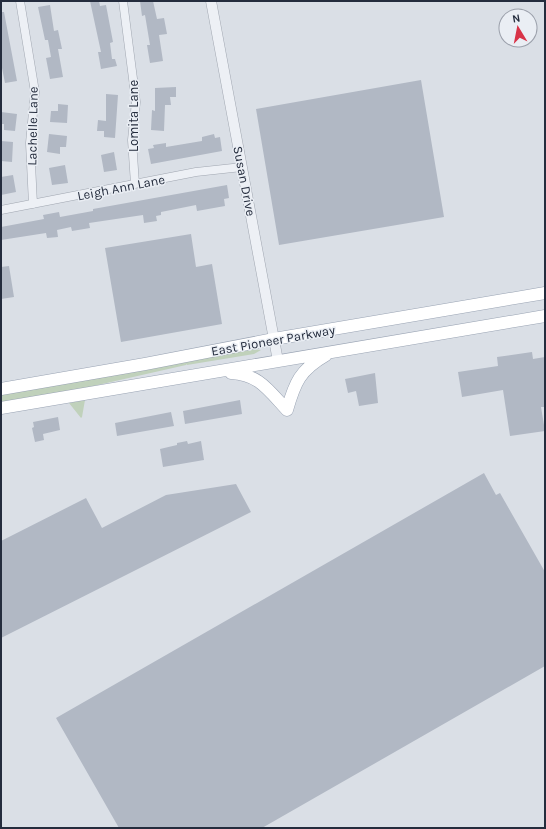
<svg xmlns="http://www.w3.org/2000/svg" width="546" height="829" font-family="Karla,sans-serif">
<rect width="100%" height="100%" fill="#dadfe6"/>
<path fill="#c0d1bb" d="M253,349L261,350L254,354L187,365V364L186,365L89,387L1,402V392Z
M85,400L82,417L81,418L69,403Z"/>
<path fill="#b1b8c4" d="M90,1H99L100,6L106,5L113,42L110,43L112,59H115L117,66L101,69L98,52H101Z
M140,1H153L157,19L164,18L167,34L159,35L163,61L150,63L147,45H150L145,15L142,16Z
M50,5L54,31L58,30L62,49H58L63,77L50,79L46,58L51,57L48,40H45L38,7Z
M1,12H4L17,81L5,83L1,63Z
M421,80L444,217L279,245L256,109Z
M176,87V97H170L171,105H165L164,131L151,130L152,110L155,111V88Z
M106,94L118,95L115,138L104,137V131H97L98,120L106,121Z
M58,104L68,105L67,123L50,122L51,111H58Z
M1,112L17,114L15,131L4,130V124H1Z
M49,134L67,136L66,147H60V154L47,152Z
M214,134L215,138L220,137L222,151L151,164L148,149L154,148L153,145L166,143V147L202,141V137Z
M1,141L13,142L12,162L1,161Z
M114,152L117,170L104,172L101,155Z
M65,165L68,183L52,185L49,168Z
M13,175L16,192L1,195V177Z
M227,185L229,198L224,199L225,206L197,211L196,205L161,212V215L156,216L157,221L144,223L143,215L89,223L90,228L72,231L71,227L57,230L58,237L47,238L46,233L1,240V227L44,219L43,215L59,212L60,217L93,211V209Z
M191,234L196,267L212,264L222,324L121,342L105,248Z
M9,266L14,297L1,299V267Z
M532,352L533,359L545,357V407H541L545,431L510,436L503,390L462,397L458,372L498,366L497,357Z
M375,373L378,403L359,406L356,391L348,393L345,379Z
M240,400L242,414L185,424L183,411Z
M171,412L174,426L117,436L115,423Z
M58,417L60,430L43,434L44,440L35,442L32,428L34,427L33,422Z
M187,441L188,444L201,441L204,460L163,467L160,449L177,445V443Z
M484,473L496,495L500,493L545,572V666L262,828H119L56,718Z
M236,484L251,512L1,638V541L86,498L102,528L166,495Z"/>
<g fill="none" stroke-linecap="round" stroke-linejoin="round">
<defs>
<path id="minor" d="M20,1L35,92L30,143L33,204
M123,1L136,102L132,140L135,184
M1,210L196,172L242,167"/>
<path id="tertiary" d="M211,1L278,361"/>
<path id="primary" d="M231,373C259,374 269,391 287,410C295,382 300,370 326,355
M1,389L145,364L274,339L545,293
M1,408L545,316"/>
</defs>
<use href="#minor" stroke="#a0a6b0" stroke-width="9"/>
<use href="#tertiary" stroke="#a0a6b0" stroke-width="11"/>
<use href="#primary" stroke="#99a3b3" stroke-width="13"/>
<use href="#minor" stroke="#edf0f5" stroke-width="8"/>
<use href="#tertiary" stroke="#edf0f5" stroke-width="10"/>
<use href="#primary" stroke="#fff" stroke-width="12"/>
</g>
<g text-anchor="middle" stroke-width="3" stroke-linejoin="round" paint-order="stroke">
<g font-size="13" fill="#242c3d" stroke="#eaeef4">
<text transform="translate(133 116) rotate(-90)" y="5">Lomita Lane</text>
<text transform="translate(32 126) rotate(-89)" y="5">Lachelle Lane</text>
<text transform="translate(245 181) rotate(79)" y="5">Susan Drive</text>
<text transform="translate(121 187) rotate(-11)" y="5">Leigh Ann Lane</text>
<text transform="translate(273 340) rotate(-10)" y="5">East Pioneer Parkway</text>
</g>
</g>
<rect width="546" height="829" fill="none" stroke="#242c3d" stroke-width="4"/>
<g transform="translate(518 28) rotate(350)"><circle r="19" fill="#eaeef4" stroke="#9ba0ab"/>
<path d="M0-3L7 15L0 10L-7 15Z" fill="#d83348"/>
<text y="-6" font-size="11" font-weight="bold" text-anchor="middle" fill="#242c3d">N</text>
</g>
</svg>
